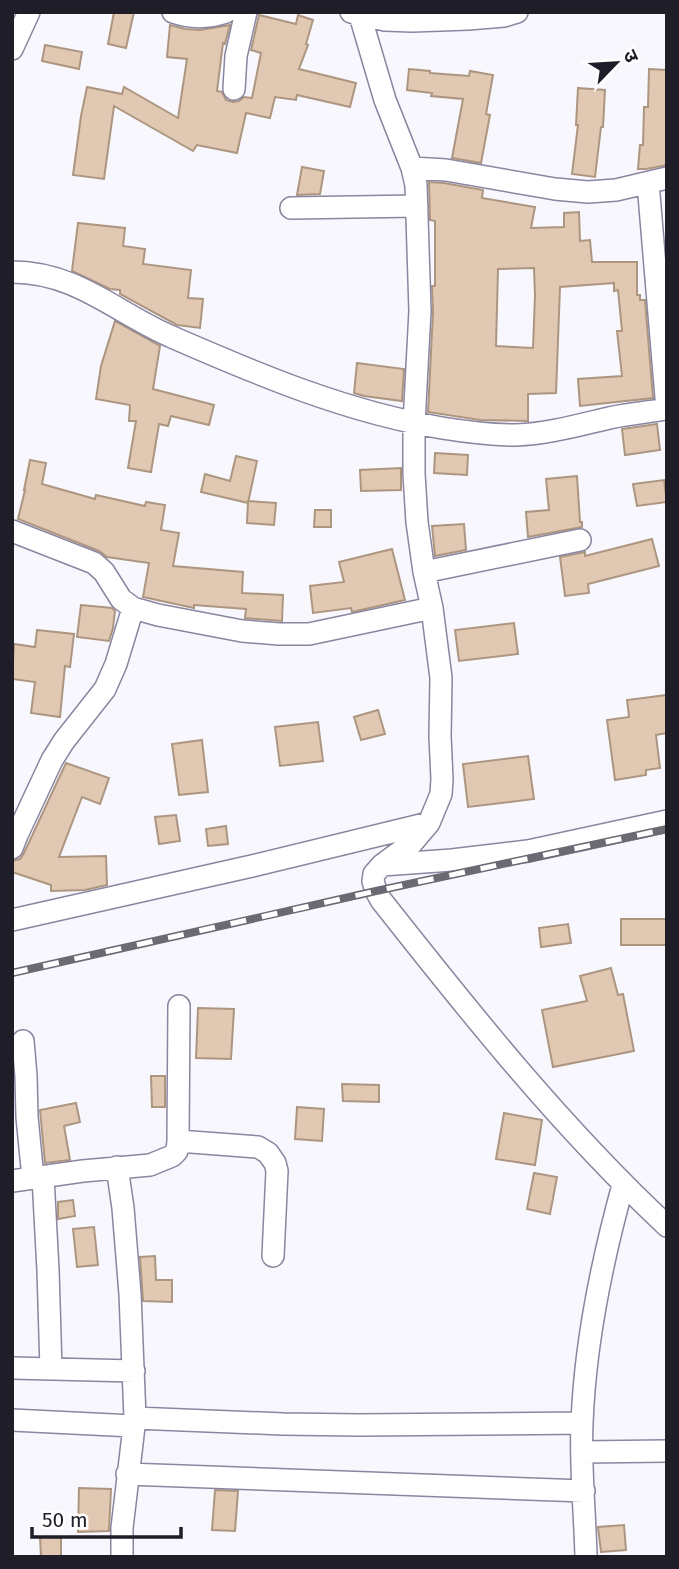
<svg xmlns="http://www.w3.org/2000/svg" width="679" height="1569" font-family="'Fira Sans','Noto Sans Devanagari',sans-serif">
<rect width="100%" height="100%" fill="#f8f7fd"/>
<path fill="#e0c8b2" stroke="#ac9680" stroke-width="2" fill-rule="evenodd" d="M114,12H134L126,48L108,44Z
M259,15L296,24L298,15L313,20L306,44L308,45L299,69L356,83L350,107L297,95L296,100L275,97L270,118L246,113L237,153L197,145L193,151L114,106L104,179L73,175L81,116L87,87L122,94L124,87L178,118L187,59L167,57L170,25L185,29L200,30L230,25L225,44L223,43L217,91L222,92L226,100L233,102L239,101L244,97L252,98L261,53L251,50Z
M45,45L82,52L79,69L42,61Z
M409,69L430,71V73L469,76L470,71L493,75L486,114L490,115L481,163L452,158L463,99L431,96L432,93L407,90Z
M649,69L667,70V165L646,169H638L640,145H643L644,107H648Z
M578,88L605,90L603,127H601L595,177L572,174L578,125H576Z
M302,167L324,171L320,194L297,195Z
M429,182L444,183L483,190L482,198L535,207L531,228L564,227V213L579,212L580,241L590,240L592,262H637V295H640V300H645L653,398L580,406L578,379L622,376L617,331H622L618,290L614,291V283L560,287L556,393L528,394V421L480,420L428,412L433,312L432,286H435V221L430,220ZM534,268L535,295L533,348L496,346L498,269Z
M78,223L125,228L123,246L145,249L143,264L191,270L188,298L203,299L200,328L177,325L120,294V290L110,289L72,271Z
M115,321L160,346L153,389L214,405L209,425L171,416L168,426L159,424L151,472L128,468L136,421H129L130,405L96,399L101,366Z
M357,363L404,369L402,401L364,396L354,393Z
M657,424L660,450L625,455L622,429Z
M435,453L468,455L467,475L434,473Z
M236,456L257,461L248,503L201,492L205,474L230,481Z
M30,460L46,463L42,484L95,499L96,495L145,506L146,502L165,505L161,530L179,533L173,566L243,572L242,593L283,595L282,621L245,618L246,609L194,605V608L143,597L149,563L107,557L99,551L18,519L25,490H24Z
M401,468V490L361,491L360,470Z
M577,476L580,522H582V527L528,537L526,512L549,510L546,479Z
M664,480L667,502L637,506L633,484Z
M248,501L276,503L274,525L247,523Z
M315,510H331V527H314Z
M464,524L466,550L435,556L432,526Z
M652,539L659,566L588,584L589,593L565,596L560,557L585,552V556Z
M392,549L405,600L352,612L351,608L313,613L310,586L344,582L339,562Z
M81,605L112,608L115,611L113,628L109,641L77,637Z
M514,623L518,654L459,661L455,630Z
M37,630L74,634L70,667L65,666L60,717L31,713L35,682L12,679L14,644L35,647Z
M667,695V733L656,735L660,768L646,770V775L615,780L607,720L629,717L627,700Z
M378,710L385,734L361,740L354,717Z
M318,722L323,761L280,766L275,727Z
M202,740L208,792L179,795L172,744Z
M528,756L534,799L468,807L463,764Z
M66,763L109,778L100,804L82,797L59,857L106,856L107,885L85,890L51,891V885L12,872V861L20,859L24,853Z
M176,815L180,841L159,844L155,817Z
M226,826L228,844L208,846L206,829Z
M621,919H667V945H621Z
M568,924L571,943L541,947L539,928Z
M611,968L618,995L623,994L634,1051L553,1067L542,1010L587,1001L580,976Z
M198,1008L234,1009L231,1059L196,1058Z
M151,1076H165V1107H152Z
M342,1084L379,1085V1102L343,1101Z
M76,1103L80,1122L64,1126L70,1160L45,1163L40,1110Z
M297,1107L324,1109L322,1141L295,1139Z
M504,1113L542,1120L535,1165L496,1159Z
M534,1173L557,1177L550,1214L527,1209Z
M73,1200L75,1216L58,1219V1202Z
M94,1227L98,1265L77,1267L73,1229Z
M155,1256L156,1280H172V1302L143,1301L140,1257Z
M79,1488L111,1489L109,1531L78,1532Z
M215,1490L238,1491L235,1531L212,1530Z
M624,1525L626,1550L601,1552L598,1527Z
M40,1537H61V1557H41Z"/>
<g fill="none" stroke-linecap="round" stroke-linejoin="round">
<defs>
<path id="minor" d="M173,12C192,19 208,18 226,12
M351,12L385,20L412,21L468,19L504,16L517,12
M359,12L385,100L412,168L416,185L420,311L414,423V474L417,522L424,572L432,608L441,678L440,736L442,779L441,794L429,823L412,843L382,865L374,874L373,881L376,891L381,900C470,1013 561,1127 667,1226
M12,49L29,12
M234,89L236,56L246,12
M412,168L446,170L555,189L588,192L616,190L667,178
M648,183L667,409
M291,208L417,206
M12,272C77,272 116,313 172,337C259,375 347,412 442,428C467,432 490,435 516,435C547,434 579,425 609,418C628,414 648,412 667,409
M12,531L94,563L104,572L121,599L133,608L158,615L242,631L279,634H309L432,608
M424,572L580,540
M12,848L17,835L52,760L64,741L105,689L116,664L133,608
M382,865L452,860L528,851L667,821
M12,920L252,866L429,823
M23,1041L26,1076L27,1117L33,1178
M178,1141L258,1147L268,1153L275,1163L277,1171L273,1256
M117,1167L123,1208L130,1294L135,1418L122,1528V1557
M43,1177L48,1270L51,1369
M12,1181L83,1171L150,1165L172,1156L177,1151L178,1141L179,1006
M12,1368L134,1371
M135,1418L283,1424L359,1425L582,1423
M12,1420L133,1426
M582,1452L667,1451
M127,1474L584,1491
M586,1557C585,1513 580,1466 582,1423C585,1343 602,1261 623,1185"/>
</defs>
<use href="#minor" stroke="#8a85a0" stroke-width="24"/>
<use href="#minor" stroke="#fff" stroke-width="21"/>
<defs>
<path id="rail" d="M12,973L376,891L667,829"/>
</defs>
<use href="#rail" stroke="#6b6972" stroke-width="8"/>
<use href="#rail" stroke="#fff" stroke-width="5" stroke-dasharray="16" stroke-linecap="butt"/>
</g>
<rect width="679" height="1569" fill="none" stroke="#1f1d28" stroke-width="28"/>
<g transform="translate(616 63) rotate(65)" stroke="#ffffff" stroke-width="5" paint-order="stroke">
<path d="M0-5L12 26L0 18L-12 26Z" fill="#1f1d28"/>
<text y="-10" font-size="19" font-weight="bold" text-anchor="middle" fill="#1f1d28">उ</text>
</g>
<path d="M32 1527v10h149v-10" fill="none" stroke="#1f1d28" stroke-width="3.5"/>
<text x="42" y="1527" font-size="21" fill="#1f1d28" stroke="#ffffff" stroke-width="5" paint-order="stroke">50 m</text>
</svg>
